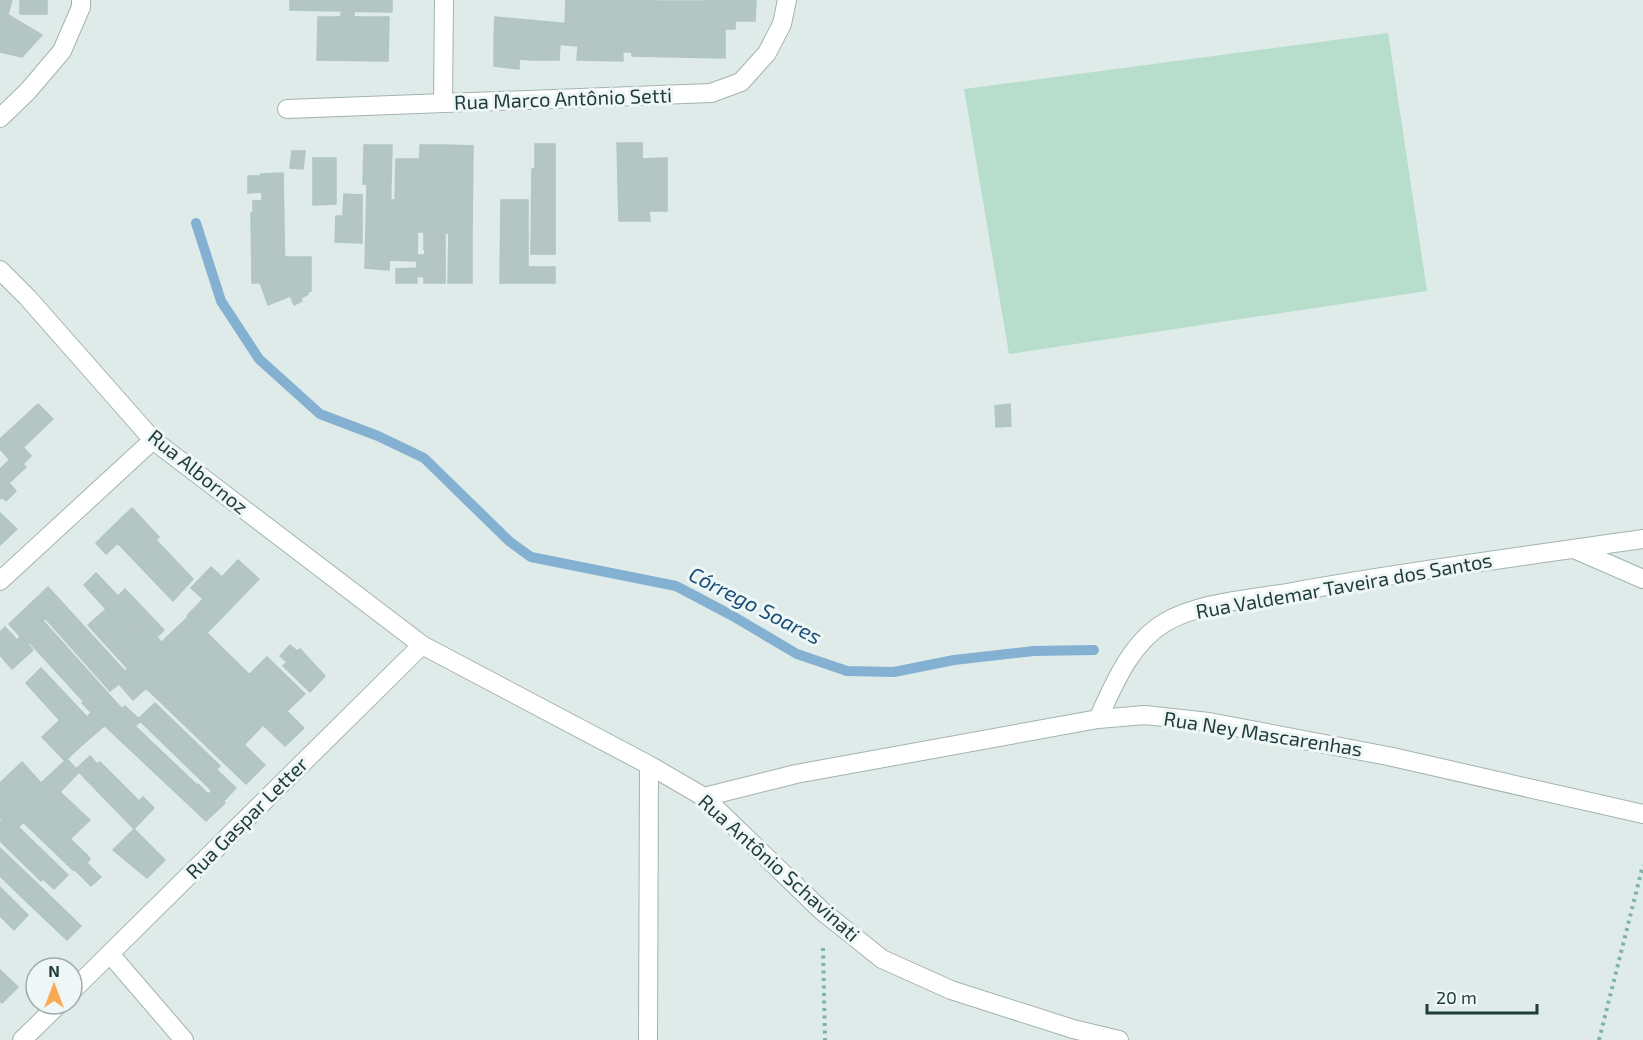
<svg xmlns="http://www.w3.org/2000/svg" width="1643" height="1040" font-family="'Exo 2',sans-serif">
<rect width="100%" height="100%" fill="#dfebe9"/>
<path fill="#b7ddcc" d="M1388,33L1427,291L1009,354L964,89Z"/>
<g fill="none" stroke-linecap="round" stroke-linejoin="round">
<path stroke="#84b0d2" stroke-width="10" d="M196,223L221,301L259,359L320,414L378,436L424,458L509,541L531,557L676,586L731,615L797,654L847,671L894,672L954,660L1034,651L1094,650"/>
</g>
<path fill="#b4c6c3" stroke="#b1c5c2" stroke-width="1.5" d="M0,0H12L8,14L0,10Z
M20,0H47V14H20Z
M290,0H392V12L290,10Z
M566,0H621L622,29L565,24Z
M621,0L658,1V29H622Z
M708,0H735V29H658V1H708Z
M735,0H756L755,21H735Z
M0,10L42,35L22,57L0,52Z
M341,12H354V17H389L388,61L317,60L318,17H341Z
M495,17L538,21L536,42L560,44L559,60H532L533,43L494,40Z
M538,21L622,29L623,61L577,60L578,46L536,42Z
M622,29H725V58L632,56V52H622Z
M494,40L533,43L532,60L519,59V69L494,66Z
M617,143H642L643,221H619Z
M535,144H555V254H531L532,169H535Z
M364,145H392L391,184H363Z
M420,145H445V235L424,234V232H418Z
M445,145L473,146L472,233H445Z
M292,151H305L303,169L290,168Z
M313,158H336V204L313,205Z
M665,158H667V211H649L650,221H643L642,159Z
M396,159H419L417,261L389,260L391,200H395Z
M283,173L285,282L252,283L251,213H253V201H262V192L248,193V176H261V174Z
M367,184H391L389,270L365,268Z
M344,194L362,195V243L335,242L336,216H343Z
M501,200H528V283H500Z
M449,233H472V283H448Z
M424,234L445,235V283H424V277L417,276V255H425V249H424Z
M285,257H311V291L308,292V294L301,298L302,301L294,305L285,282Z
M528,267H555V283H528Z
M417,268V283H396V269Z
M260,282H285L290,296L268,305Z
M38,404L53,419L10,460L0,449V439Z
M1010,404L1011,426L996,427L995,406Z
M23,447L31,456L23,464L26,467L9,483L16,491L6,501L2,497L0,499V469Z
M132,508L159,537L156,540L193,579L173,601L107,532Z
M0,513L17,529L0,545Z
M107,532L118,543L106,554L96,543Z
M238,560L259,579L205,635L187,616L203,599L191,588L211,567L222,577Z
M96,573L118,596L125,589L164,630L157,637L161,642L148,655L84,585Z
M48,587L143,691L133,700L119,684L110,691L45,618L43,621L29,605Z
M29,605L122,709L104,726L82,703L84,702L29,642L27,644L9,624Z
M106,609L164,672L143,691L125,671L128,669L88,625Z
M188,617L205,635L164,672L148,655Z
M5,627L17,640L21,636L33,650L12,669L0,655V632Z
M207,633L304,728L285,746L186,651Z
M290,645L297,651L300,649L325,676L310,692L283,666L287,662L280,656Z
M186,651L263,725L244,745L167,669Z
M267,657L305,694L287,711L250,674Z
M41,668L87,717L91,713L104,726L82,745L26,683Z
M167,669L265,765L246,784L146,688Z
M155,703L220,766L203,782L138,719Z
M125,706L141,721L135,726L197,785L198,784L208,794L212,791L225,803L206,821L104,725Z
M60,720L82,745L65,761L42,737Z
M90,756L97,764L100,762L139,801L143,797L154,808L134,829L76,769Z
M67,759L79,772L60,792L90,820L70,839L26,797Z
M22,762L41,783L2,820L0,818V783Z
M216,769L236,788L223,802L203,782Z
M26,797L87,855L74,869L73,870L23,822L19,827L7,816Z
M7,816L68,875L54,889L43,879L41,881L0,841V822Z
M134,829L165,860L147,878L113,850Z
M0,848L45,891L31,906L0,876Z
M87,855L90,859L87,863L101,877L91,886L74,869Z
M0,887L28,915L14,930L0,916Z
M45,891L81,926L67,940L31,906Z
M0,970L18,987L2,1003L0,1001Z"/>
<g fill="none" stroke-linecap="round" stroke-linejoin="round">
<defs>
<path id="minor" d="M443,103L444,0
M287,109L711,93L741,82L767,53L782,24L787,0
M0,118L28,91L62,51L81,7V0
M0,270L28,298L153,440L422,645L649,765L704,797L822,911L882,959L951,990L1073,1029L1119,1040
M1574,549L1643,579
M0,581L153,440
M1098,719C1114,684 1130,644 1164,623C1199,602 1252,599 1292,592C1408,571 1526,556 1643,539
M704,797L796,774L1098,719L1145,715L1209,722L1388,756L1643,814
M110,954L184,1040
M72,991L422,645
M22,1040L59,1004
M648,1040L649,765"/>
</defs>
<use href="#minor" stroke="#a2b3b1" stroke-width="20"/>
<path stroke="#7eb0ae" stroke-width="4" stroke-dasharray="3 4.5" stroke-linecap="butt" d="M823,948L825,1040
M1599,1040L1643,865"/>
<use href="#minor" stroke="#fff" stroke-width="18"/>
</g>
<g text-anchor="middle" stroke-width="6" stroke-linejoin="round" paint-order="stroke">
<g font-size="20" fill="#1f3b3b" stroke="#eff7f6">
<text transform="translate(563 99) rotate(-2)" y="7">Rua Marco Antônio Setti</text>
<text transform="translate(198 472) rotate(39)" y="7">Rua Albornoz</text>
<text transform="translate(1344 586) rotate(-10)" y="7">Rua Valdemar Taveira dos Santos</text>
<text transform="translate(1263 734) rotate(9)" y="7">Rua Ney Mascarenhas</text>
<text transform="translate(247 818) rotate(-45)" y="7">Rua Gaspar Letter</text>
<text transform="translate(779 868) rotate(42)" y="7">Rua Antônio Schavinati</text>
</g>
<g font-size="21" font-style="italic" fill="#184d79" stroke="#eff7f6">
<text transform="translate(755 606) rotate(27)" y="7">Córrego Soares</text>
</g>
</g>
<g transform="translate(54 986)"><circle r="28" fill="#eff7f6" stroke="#9cacab" stroke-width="1.5"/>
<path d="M0-4.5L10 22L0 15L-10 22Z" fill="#f7aa51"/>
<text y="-9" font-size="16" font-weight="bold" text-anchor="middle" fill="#1f3b3b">N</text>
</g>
<path d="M1427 1004v9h110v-9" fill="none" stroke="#1f3b3b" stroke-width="3"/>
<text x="1436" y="1004" font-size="18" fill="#1f3b3b" stroke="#eff7f6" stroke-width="4.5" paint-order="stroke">20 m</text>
</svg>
